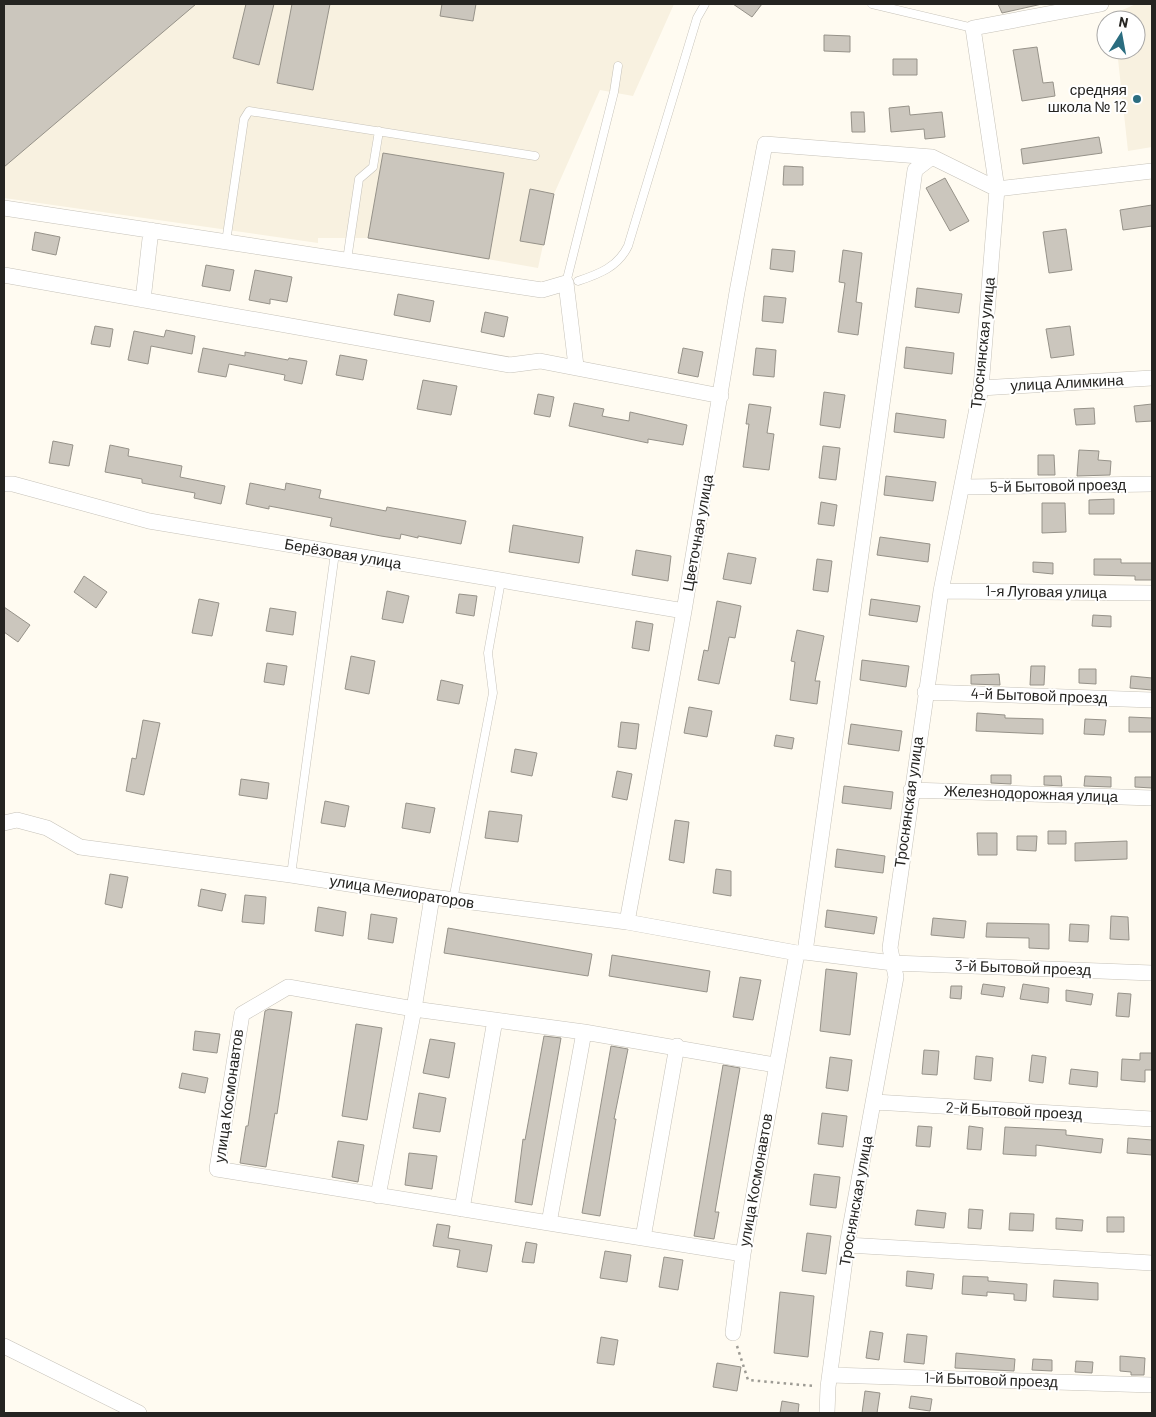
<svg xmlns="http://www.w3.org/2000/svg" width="1156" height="1417" font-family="Barlow,sans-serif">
<rect width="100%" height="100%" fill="#fffbf1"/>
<path fill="#f8f1e0" d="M4,4H674L633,96L600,90L554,194L538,268L368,238H318V243L4,198Z
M1136,4H1152V147L1128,151L1117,50H1136V20H1114L1113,14Z"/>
<path fill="#cbc6bd" stroke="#969289" d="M4,4H196L4,167Z
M246,4H274L259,65L233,58Z
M292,4H330L313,90L277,83Z
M442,4H476L473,21L440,16Z
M733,4H762L752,17Z
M998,4H1042L1002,13Z
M824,35L850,36V52L824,51Z
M1037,47L1043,83L1053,82L1055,96L1022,101L1013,50Z
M893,59H917V75H893Z
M909,106L910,115L942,112L945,137L925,139L924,129L891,132L889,108Z
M851,112H864L865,132H852Z
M1099,137L1102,153L1023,164L1021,149Z
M383,153L504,173L489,259L368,238Z
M784,166L803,167V185H783Z
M945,178L969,221L950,231L926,188Z
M530,189L554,194L544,245L520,241Z
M1152,205V226L1123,230L1120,210Z
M1066,229L1072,270L1049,273L1043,232Z
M35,232L60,237L56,255L32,250Z
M772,249L795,251L793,272L770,269Z
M843,250L862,253L856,302L862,303L858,335L838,332L845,283L839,282Z
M206,265L234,270L230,291L202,286Z
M255,270L292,277L287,302L270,299V304L249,300Z
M917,288L962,294L959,313L915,307Z
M398,294L434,301L430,322L394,315Z
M764,296L786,298L783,323L762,321Z
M485,312L508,317L504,337L481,332Z
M95,326L113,329L110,347L91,344Z
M1070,326L1074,355L1051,358L1046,329Z
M166,330L195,336L192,354L151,346L148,364L128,360L134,331L164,337Z
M906,347L954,353L952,374L904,368Z
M203,348L245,356V352L288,360L289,358L307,361L302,384L284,380L285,375L229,364L226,377L198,372Z
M683,348L703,352L698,377L678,373Z
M756,348L776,350L774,377L753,375Z
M340,355L367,360L363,380L336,375Z
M423,380L457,386L451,415L417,409Z
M824,392L845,395L840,428L820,425Z
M538,394L554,397L550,417L534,414Z
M574,403L604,409L602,416L629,421L630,412L687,425L683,445L648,439V443L569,426Z
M749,404L771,407L767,433L774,434L769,470L743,467L749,424H746Z
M1152,404V421L1136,422L1134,406Z
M1094,408L1095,424L1076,425L1074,409Z
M896,413L946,420L944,438L894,432Z
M53,441L73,445L69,466L49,463Z
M110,445L129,449L128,456L182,466L180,477L225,486L221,504L194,498L195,493L142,483V479L105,472Z
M823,446L840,448L836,480L819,478Z
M1079,450L1099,451L1098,460L1111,461L1110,475L1077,476Z
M1038,455H1054L1055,475H1038Z
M886,476L936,482L933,501L884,495Z
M250,483L285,490L286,483L321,490L319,498L386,511L387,507L466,521L461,544L418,536V538L401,534L400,539L381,536L330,526L332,518L269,506V509L246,504Z
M1114,499V514H1089V500Z
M821,502L837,505L834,526L818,524Z
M1042,503H1065L1066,532L1042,533Z
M513,525L583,537L579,563L509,552Z
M880,537L930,544L928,562L877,555Z
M636,550L671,556L668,581L632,575Z
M728,553L756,558L751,584L723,579Z
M817,559L832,561L828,592L813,590Z
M1094,559H1121V563H1152V580H1135V576L1094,575Z
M1033,562L1053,563V574L1033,572Z
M84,576L107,592L96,608L74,592Z
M387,591L409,596L403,623L382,619Z
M459,594L477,596L474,616L456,613Z
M199,599L219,603L212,636L192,633Z
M871,599L920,606L917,622L869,615Z
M717,601L741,606L735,638L729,637L719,684L698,680L704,650L708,651Z
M4,607L30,625L18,642L4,632Z
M270,608L296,612L293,635L266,631Z
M1093,615L1111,616V627L1092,626Z
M636,621L653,624L649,651L632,648Z
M797,630L824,636L815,681H820L817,704L790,700L795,662L791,661Z
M351,656L375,661L369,694L345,689Z
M862,660L909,666L906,687L860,680Z
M267,663L287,666L284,685L264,682Z
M1031,666H1045L1044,685H1030Z
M1079,669H1096V684L1079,683Z
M999,674L1000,685L971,684V675Z
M1131,676L1152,678V690L1130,688Z
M441,680L463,685L459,704L437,700Z
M689,707L712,711L707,737L684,733Z
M977,713L1005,715V718L1043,719V734L976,731Z
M1129,717L1152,718V732H1129Z
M1085,719L1106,720L1104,735L1084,734Z
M143,720L160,723L144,795L126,791L132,758L136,759Z
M621,722L639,724L636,749L618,747Z
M851,724L902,731L899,751L848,744Z
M776,735L794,738L792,749L774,746Z
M515,749L537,753L532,776L511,772Z
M617,771L632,774L627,800L612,797Z
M991,775H1011V784L991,783Z
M1044,776H1061L1062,786L1044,785Z
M1085,776L1111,777V787L1084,786Z
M1135,777H1152V788L1135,787Z
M241,779L269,783L267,799L239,795Z
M844,786L893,792L891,809L842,803Z
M325,801L349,806L345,827L321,823Z
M406,803L435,808L430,833L402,828Z
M489,811L522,815L518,842L485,838Z
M675,820L689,822L684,863L669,860Z
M1048,831H1066V844H1048Z
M977,833H997V855H978Z
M1017,836H1037L1036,851L1017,850Z
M1127,841V859L1075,861V843Z
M837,849L885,856L883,873L835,867Z
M716,869L731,871V896L713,893Z
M110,874L128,877L122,908L105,904Z
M201,889L226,894L222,911L198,906Z
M245,895L266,897L264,924L242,922Z
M318,907L346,912L343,936L315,931Z
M827,910L877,917L874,934L825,927Z
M371,914L397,918L393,943L368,939Z
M1111,916L1128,917L1129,940L1110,939Z
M933,918L966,921L964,938L931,935Z
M987,923L1049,924V949L1029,948V938L986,937Z
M1070,924L1089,925L1088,942L1069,941Z
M448,928L592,954L588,976L444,953Z
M612,955L710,971L707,992L609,976Z
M826,969L857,973L850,1035L820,1031Z
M740,977L761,980L753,1020L733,1017Z
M983,984L1005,987L1003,997L981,994Z
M1023,984L1049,988L1048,1003L1020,999Z
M951,986H962L961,999L950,998Z
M1066,990L1093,994L1091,1005L1066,1001Z
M1118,993L1131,994L1129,1017L1116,1016Z
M269,1009L292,1012L277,1114L275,1113L266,1167L240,1163L246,1126H248L265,1011Z
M356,1024L382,1028L367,1120L342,1116Z
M195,1031L220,1034L217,1053L193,1050Z
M544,1036L561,1038L532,1205L515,1202L523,1139L525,1140Z
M430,1039L455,1043L449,1078L423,1073Z
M611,1046L628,1049L614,1119H616L600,1216L582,1213Z
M924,1050L939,1051L937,1075L922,1074Z
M1140,1053H1152V1070H1145V1082L1121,1080L1122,1059L1140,1060Z
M1032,1055L1046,1057L1043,1083L1029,1081Z
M976,1056L993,1058L991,1081L974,1079Z
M830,1057L852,1060L848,1091L826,1088Z
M723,1065L740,1068L715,1212H719L714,1239L694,1236Z
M1071,1069L1098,1072L1097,1087L1069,1084Z
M182,1073L208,1078L205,1093L179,1088Z
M419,1093L446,1098L440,1132L413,1128Z
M822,1113L847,1116L843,1147L818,1144Z
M918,1126L932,1127L930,1147L916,1146Z
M969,1126L983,1128L981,1150L967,1149Z
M1005,1127L1066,1130V1135L1103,1139L1101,1153L1036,1145V1156L1003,1154Z
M1128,1138L1152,1140V1155L1127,1153Z
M338,1141L364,1145L358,1182L332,1177Z
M409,1153L437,1156L432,1189L405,1185Z
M814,1174L840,1177L836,1208L810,1205Z
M969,1209L983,1210L981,1229L968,1228Z
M917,1210L946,1213L944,1228L915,1225Z
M1010,1213L1034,1214L1033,1231L1009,1230Z
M1107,1217H1124V1232H1107Z
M1056,1218L1083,1220L1082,1231L1056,1229Z
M437,1224L450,1226L448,1238L492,1245L487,1272L457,1267L460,1250L433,1246Z
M807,1233L831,1236L826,1274L802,1271Z
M526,1242L537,1244L534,1263L522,1262Z
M605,1251L631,1255L627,1282L600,1278Z
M664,1257L683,1260L678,1290L659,1287Z
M907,1271L934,1274L932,1289L906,1286Z
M963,1276L988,1277V1281L1027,1284L1026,1301L1014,1300V1294L987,1292V1296L962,1294Z
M1054,1280L1098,1283V1300L1053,1297Z
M780,1292L814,1296L808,1357L774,1353Z
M870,1331L883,1333L879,1360L866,1358Z
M907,1334L927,1336L924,1364L904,1362Z
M601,1337L618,1340L614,1365L597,1363Z
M956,1353L1015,1359L1014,1371L955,1368Z
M1120,1356L1145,1358L1144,1375H1131V1372L1120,1371Z
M1033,1359L1052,1360V1371L1032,1370Z
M1076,1361L1093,1362L1092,1373L1075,1372Z
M717,1363L741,1367L737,1391L713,1387Z
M865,1391L880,1393L877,1413H862Z
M911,1396L932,1399L930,1411L909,1408Z
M782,1401L799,1404L798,1413H780Z"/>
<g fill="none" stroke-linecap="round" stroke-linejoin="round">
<defs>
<path id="service" d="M872,4L973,28
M226,242L244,119L249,111L535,156
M347,260L359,179L373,167L379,131
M578,281C599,274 618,267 628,246L697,18L705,4
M566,283L614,92L618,66
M291,875L335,553
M453,900L493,693L488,653L501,581"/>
<path id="minor" d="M932,157L915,170L805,952L893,963L1152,973
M4,208L542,290L566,283L576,366
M4,275L510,365L540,361L721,396
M143,300L151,230
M981,388L1152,378
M4,484H13L149,521L684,611
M963,487L1152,484
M941,591L1152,593
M925,692L1152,700
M911,790L1152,798
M4,823L17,820L47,828L80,847L291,875L432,897L627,922L797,953L805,952
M627,922L684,611L737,292L765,144L932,157L997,189L1152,171
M875,1102L1152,1119
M378,1196L414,1009L432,897
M462,1209L495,1020
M549,1223L217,1169L242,1014L288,987L414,1009L584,1032
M643,1238L677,1046
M847,1245L1152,1263
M743,1254L549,1223L584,1032L775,1065
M733,1333L743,1254L797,953
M4,1346L139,1413
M830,1375L1152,1385
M827,1413L828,1387L847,1245L896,977L890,948L941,591L981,388L997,189L973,28L1101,4"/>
</defs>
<use href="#service" stroke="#c6c2b9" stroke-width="9"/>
<use href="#minor" stroke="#c6c2b9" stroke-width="16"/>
<path stroke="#9d9b94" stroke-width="2.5" stroke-dasharray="2.5 4" stroke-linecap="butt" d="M737,1346L748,1380L814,1386"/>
<use href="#service" stroke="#fff" stroke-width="8"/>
<use href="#minor" stroke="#fff" stroke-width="15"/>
</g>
<circle fill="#2b6d80" stroke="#fff" stroke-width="2" cx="1137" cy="99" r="5"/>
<g text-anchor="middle" stroke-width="4" stroke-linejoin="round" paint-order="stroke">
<g font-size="15" fill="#252421" stroke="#fff" text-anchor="end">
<text x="1127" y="95">средняя<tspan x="1127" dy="17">школа № 12</tspan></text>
</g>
<g font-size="15" fill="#252421" stroke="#fff">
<text transform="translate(983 343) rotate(-84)" y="5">Троснянская улица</text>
<text transform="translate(1067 383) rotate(-3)" y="5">улица Алимкина</text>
<text transform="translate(1058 486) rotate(-1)" y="5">5-й Бытовой проезд</text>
<text transform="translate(698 533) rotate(-80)" y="5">Цветочная улица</text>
<text transform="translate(343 554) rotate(10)" y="5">Берёзовая улица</text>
<text transform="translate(1046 592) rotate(1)" y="5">1-я Луговая улица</text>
<text transform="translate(1039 696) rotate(2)" y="5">4-й Бытовой проезд</text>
<text transform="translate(1031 794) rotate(2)" y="5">Железнодорожная улица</text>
<text transform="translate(909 802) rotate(-82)" y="5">Троснянская улица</text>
<text transform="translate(402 892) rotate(9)" y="5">улица Мелиораторов</text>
<text transform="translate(1023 968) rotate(2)" y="5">3-й Бытовой проезд</text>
<text transform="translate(229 1096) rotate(-82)" y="5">улица Космонавтов</text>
<text transform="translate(1014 1111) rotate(3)" y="5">2-й Бытовой проезд</text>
<text transform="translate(756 1180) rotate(-80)" y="5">улица Космонавтов</text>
<text transform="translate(856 1201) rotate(-80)" y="5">Троснянская улица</text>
<text transform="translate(991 1380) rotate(2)" y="5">1-й Бытовой проезд</text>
</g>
</g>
<rect width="1156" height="1417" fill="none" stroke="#252421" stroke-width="10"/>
<g transform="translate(1121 35) rotate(11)"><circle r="24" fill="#ffffff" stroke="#a8a7a6"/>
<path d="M0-4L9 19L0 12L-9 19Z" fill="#2b6d80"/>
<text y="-8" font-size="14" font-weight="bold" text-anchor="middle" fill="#252421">N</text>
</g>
</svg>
